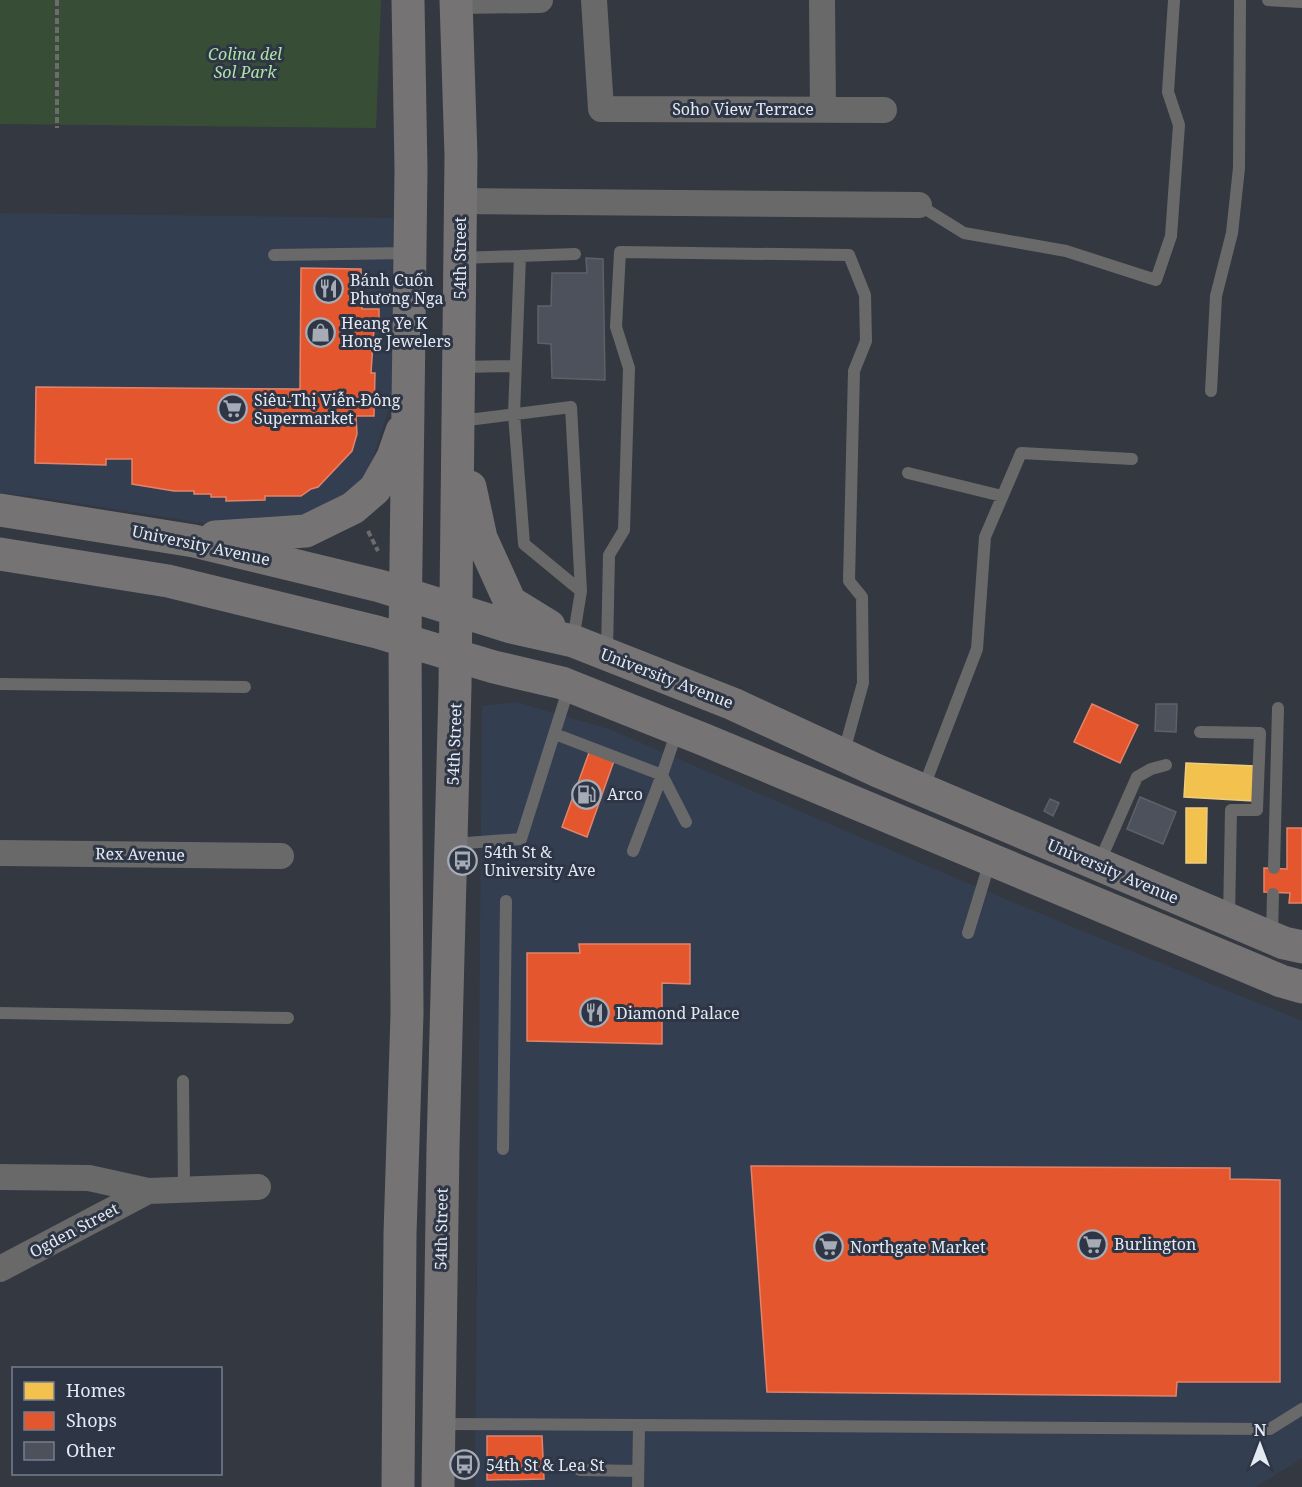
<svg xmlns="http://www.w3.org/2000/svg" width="1302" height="1487" font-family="'Noto Serif',serif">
<rect width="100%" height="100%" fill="#343840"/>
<path fill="#343e51" d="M0,213L393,218L392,400L367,476L307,524L222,526L31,496L0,493Z
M516,702L609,729L1005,899L1302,1021V1458L1256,1487H475L482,706Z"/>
<path fill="#384d36" d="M0,0H381L376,128L0,124Z"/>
<path fill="#f2c14e" stroke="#eecd80" stroke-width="1.5" d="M1186,763L1255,766L1253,801L1184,797Z
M1186,808H1207L1206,863H1186Z"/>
<path fill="#e4572e" stroke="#e48369" stroke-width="1.5" d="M301,268L361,269L362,309H379V328H374L371,373H375L374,416H356L357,434L352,451L318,487L311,489L301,496H265V500L226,501V497H211V494H194V491H174L132,484V459H106V465L35,463L36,387L300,389Z
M1092,704L1138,725L1120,763L1074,742Z
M590,750L615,758L587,837L562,827Z
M1287,828H1302V903H1289L1290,893L1264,892V868L1287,869Z
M579,944H690V984L662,983V1044L527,1041V953H580Z
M751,1166L1230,1168V1179L1280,1180V1382H1177L1176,1396L767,1392Z
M487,1436H542L544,1479L487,1480Z"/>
<path fill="#4c515c" stroke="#5d6168" stroke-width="1.5" d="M586,258L603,259L605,380L552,378L551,344L538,343V306H551L552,273H587Z
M1156,704H1177L1176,732L1155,731Z
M1140,797L1176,812L1163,844L1127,829Z
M1050,799L1059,803L1053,816L1044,811Z"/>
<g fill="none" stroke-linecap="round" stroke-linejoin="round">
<path stroke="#6c6c6f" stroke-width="4" stroke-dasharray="6 3" stroke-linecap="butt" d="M57,0V128
M368,531L378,551"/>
<path stroke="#6a6969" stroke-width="12" d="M1268,0L1302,2
M919,205L964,233L1066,251L1156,280L1171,236L1179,125L1168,92L1174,0
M274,255L409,253
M520,256L575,254
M460,258L520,256L514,414L524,544L581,591L573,640
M460,367L516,366
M1211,391L1216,296L1232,233L1239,168L1240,0
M460,421L571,407L581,591
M908,473L1002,496
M607,651L609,555L624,530L629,368L616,327L620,252L849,255L865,295L866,341L854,371L849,581L862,597L863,683L843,755
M0,684L245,687
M1200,732L1260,733L1257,810H1231L1229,918
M555,734L662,775L677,731
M923,789L977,649L985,537L1021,453L1132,459
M452,844L521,839L569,687
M633,851L662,775L686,822
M1099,863L1137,777L1151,769L1166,765
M1274,868L1278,708
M968,933L990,861
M1272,936L1273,894
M0,1013L288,1018
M183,1081L184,1188
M503,1149L506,901
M440,1424L639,1425L638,1487
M639,1425L1270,1429L1302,1409
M580,1470L638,1471"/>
<path stroke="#6a6969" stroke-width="26" d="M594,0L601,109L884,110
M822,0L823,109
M456,1L540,0
M460,201L919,205
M0,853L281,856
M0,1177L89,1178L148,1191L258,1187
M0,1269L148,1191"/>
<path stroke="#757373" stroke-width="33" d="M470,487L481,538L510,602L549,626
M0,510L194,541L380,586L511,627L573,641L733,704L878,771L1284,943L1302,947
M215,537L306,531L353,508L375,489L393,457L402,431
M0,554L168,581L377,632L494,667L562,683L705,740L1281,981L1302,987
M398,1487L400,1234L407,1014L405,639L411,170L408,0
M438,1487L443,1148L455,687L461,156L456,0"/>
</g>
<defs>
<symbol id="restaurant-ring" viewBox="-11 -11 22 22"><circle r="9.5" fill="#2e3646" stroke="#a6acb5" stroke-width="1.5"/><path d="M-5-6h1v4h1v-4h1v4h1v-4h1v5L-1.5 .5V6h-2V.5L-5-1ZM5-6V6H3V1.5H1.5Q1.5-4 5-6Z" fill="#a6acb5"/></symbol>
<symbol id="shop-ring" viewBox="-11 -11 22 22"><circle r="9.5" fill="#2e3646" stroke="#a6acb5" stroke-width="1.5"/><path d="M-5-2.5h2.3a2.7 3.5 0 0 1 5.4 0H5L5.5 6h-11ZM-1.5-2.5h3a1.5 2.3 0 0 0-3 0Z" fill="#a6acb5"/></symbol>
<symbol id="supermarket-ring" viewBox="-11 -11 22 22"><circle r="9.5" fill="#2e3646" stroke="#a6acb5" stroke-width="1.5"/><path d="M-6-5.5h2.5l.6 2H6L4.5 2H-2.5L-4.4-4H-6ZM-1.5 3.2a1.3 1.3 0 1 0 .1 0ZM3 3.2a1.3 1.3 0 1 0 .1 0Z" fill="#a6acb5"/></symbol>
<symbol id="fuel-ring" viewBox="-11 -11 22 22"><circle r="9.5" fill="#2e3646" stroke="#a6acb5" stroke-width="1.5"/><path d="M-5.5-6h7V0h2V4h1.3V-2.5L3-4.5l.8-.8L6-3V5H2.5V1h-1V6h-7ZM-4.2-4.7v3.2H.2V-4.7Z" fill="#a6acb5"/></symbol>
<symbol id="bus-ring" viewBox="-11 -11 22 22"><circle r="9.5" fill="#2e3646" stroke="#a6acb5" stroke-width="1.5"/><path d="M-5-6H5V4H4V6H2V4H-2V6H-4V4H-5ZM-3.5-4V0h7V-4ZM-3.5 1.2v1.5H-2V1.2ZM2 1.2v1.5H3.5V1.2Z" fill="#a6acb5"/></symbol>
</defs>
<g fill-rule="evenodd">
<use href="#restaurant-ring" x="312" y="272" width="33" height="33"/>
<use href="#shop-ring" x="304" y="316" width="33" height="33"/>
<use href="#supermarket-ring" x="216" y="392" width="33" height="33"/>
<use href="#fuel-ring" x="570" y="778" width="33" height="33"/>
<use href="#bus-ring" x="446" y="844" width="33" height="33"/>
<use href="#restaurant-ring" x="578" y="996" width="33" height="33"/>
<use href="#supermarket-ring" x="1076" y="1228" width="33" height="33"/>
<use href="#supermarket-ring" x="812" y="1230" width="33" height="33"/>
<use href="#bus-ring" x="448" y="1448" width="33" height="33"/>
</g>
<g text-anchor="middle" stroke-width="6" stroke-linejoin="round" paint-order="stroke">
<g font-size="16" font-style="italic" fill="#afe2a6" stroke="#2e3646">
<text x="245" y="60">Colina del<tspan x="245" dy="18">Sol Park</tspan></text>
</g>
<g font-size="16" fill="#e4eaf4" stroke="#2e3646">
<text x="743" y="115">Soho View Terrace</text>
<text transform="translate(460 258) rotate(-90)" y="6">54th Street</text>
<text transform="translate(201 545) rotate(12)" y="6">University Avenue</text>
<text transform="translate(667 678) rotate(21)" y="6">University Avenue</text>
<text transform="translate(454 744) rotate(-88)" y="6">54th Street</text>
<text transform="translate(140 854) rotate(1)" y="6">Rex Avenue</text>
<text transform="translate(1113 871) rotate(23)" y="6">University Avenue</text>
<text transform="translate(441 1229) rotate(-89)" y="6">54th Street</text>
<text transform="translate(74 1230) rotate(-28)" y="6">Ogden Street</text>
</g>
<g font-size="16" fill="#e4eaf4" stroke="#2e3646" text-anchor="start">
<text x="350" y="286">Bánh Cuốn<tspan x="350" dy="18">Phương Nga</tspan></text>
<text x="341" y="329">Heang Ye K<tspan x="341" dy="18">Hong Jewelers</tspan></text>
<text x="254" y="406">Siêu-Thị Viễn-Đông<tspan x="254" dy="18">Supermarket</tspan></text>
<text x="607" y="800">Arco</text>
<text x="484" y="858">54th St &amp;<tspan x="484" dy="18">University Ave</tspan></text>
<text x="616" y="1019">Diamond Palace</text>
<text x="1114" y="1250">Burlington</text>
<text x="850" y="1253">Northgate Market</text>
<text x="486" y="1471">54th St &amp; Lea St</text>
</g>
</g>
<rect x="12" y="1367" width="210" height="108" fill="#2e3646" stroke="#777e8c" stroke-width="1.5"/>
<rect x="24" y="1382" width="30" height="18" fill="#f2c14e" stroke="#777e8c" stroke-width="1.5"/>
<text x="66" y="1397" font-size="18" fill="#e4eaf4">Homes</text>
<rect x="24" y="1412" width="30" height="18" fill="#e4572e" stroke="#777e8c" stroke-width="1.5"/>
<text x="66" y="1427" font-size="18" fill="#e4eaf4">Shops</text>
<rect x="24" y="1442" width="30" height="18" fill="#4c515c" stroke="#777e8c" stroke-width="1.5"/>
<text x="66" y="1457" font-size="18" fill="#e4eaf4">Other</text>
<g transform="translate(1260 1445)" stroke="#2e3646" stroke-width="4.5" paint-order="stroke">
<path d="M0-4.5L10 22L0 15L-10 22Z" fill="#e4eaf4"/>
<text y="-9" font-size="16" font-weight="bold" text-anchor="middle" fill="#e4eaf4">N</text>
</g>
</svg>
